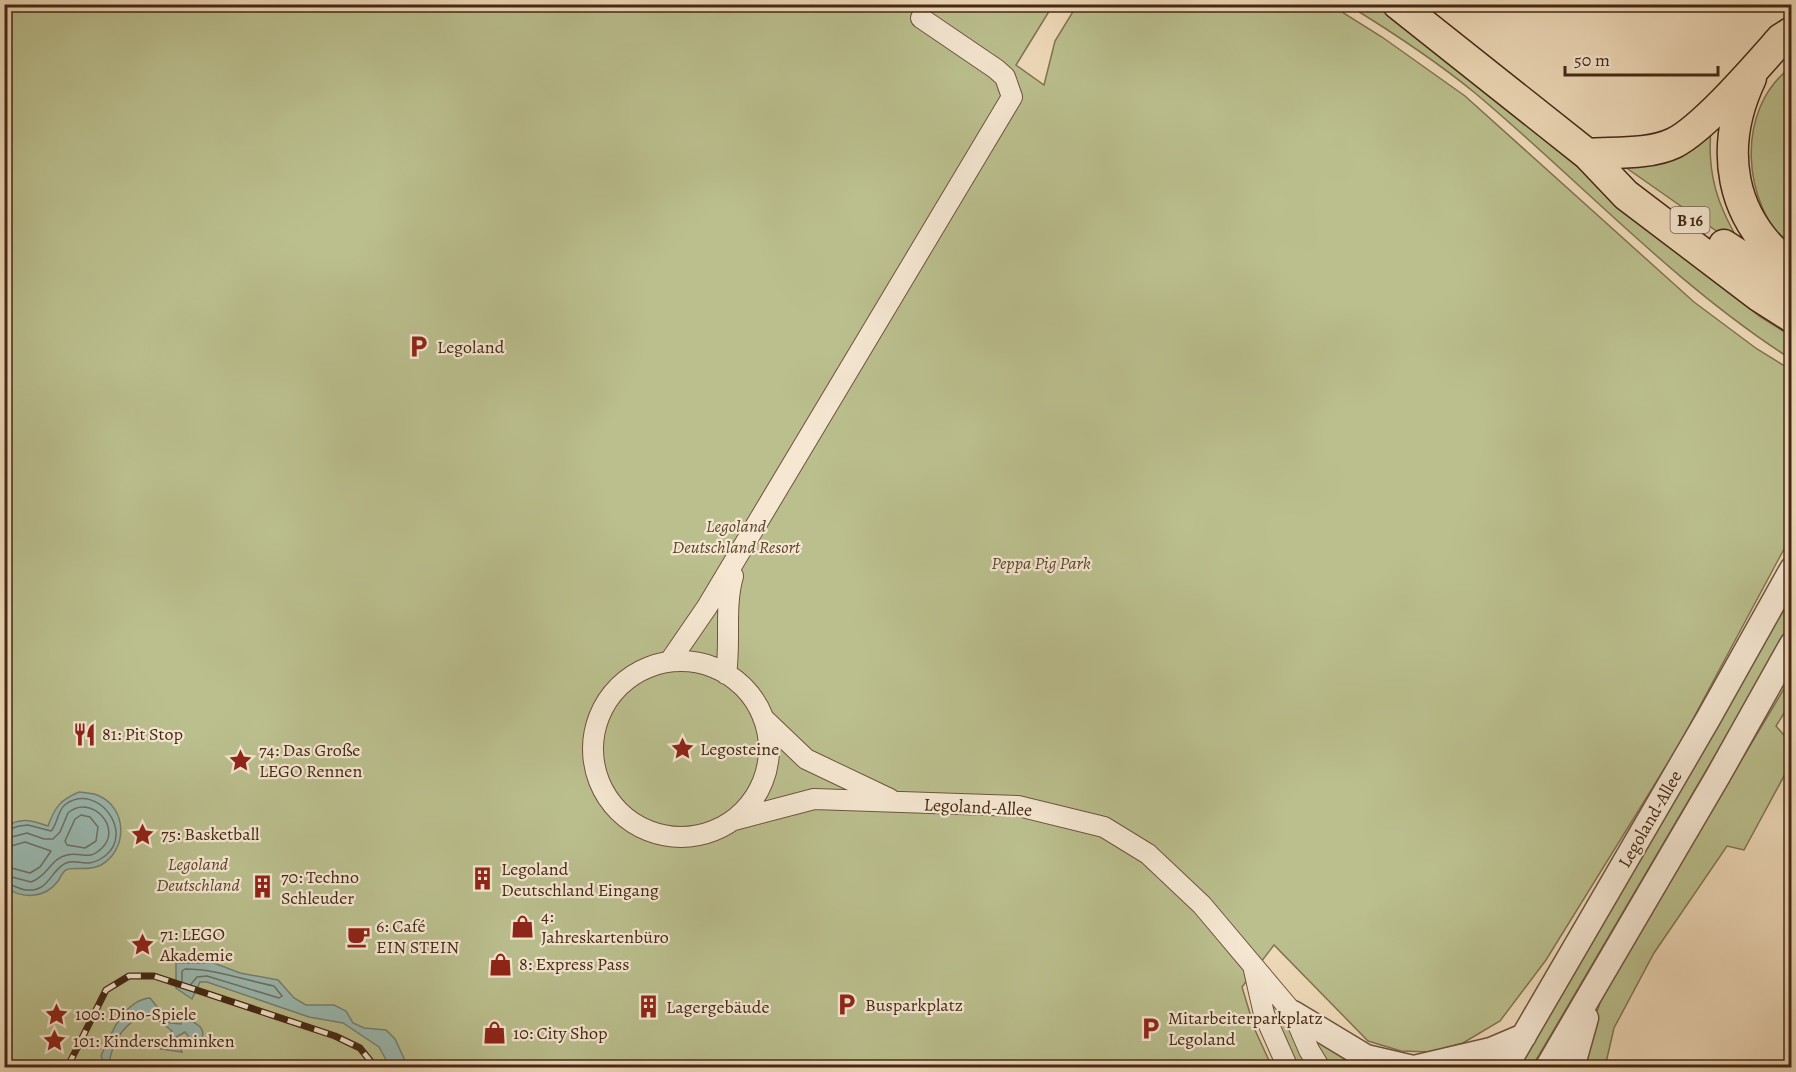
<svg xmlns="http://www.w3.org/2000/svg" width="1796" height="1072" font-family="Alegreya,serif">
<rect width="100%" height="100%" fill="#efdab9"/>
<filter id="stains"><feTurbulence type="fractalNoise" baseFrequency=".00333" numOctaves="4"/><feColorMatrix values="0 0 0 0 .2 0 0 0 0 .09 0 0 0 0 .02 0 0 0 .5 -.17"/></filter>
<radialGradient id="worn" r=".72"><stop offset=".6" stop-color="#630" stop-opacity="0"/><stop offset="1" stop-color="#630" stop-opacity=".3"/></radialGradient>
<path fill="#bbbf8e" stroke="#807451" stroke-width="1.5" d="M5,5H1053L1016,65L1044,85L1055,41L1077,5H1331L1382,37L1465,96L1694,302L1757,349L1791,370V536L1679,745L1546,960L1500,1021L1463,1043L1430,1052L1401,1051L1368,1041L1274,945L1242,987L1255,1030L1272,1067H5Z
M1348,5H1375L1475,82L1759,316L1791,336V359C1675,285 1580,181 1475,93C1435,60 1392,32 1348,5Z
M1791,67V249C1742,204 1734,110 1791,67Z
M1712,119C1705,172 1717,207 1745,251L1615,160Z
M1791,596V626L1532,1067L1517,1068Z
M1791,677V702L1776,726L1791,743V763L1744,850L1727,846L1654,953L1614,1028L1605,1067L1578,1068L1604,991Z
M1266,1001L1276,1003L1309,1067H1296Z
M1318,1039L1326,1047L1357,1067H1326L1312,1045Z"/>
<path fill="#9abab2" stroke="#788073" stroke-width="1.5" d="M79,792C85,793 92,793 97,795C128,807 128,850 101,865C88,872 71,866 66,870C62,872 61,877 58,881C45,899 22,899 5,887V827C21,817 31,820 48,826C55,807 60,800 79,792Z
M176,963H214L240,973L278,980L294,998L306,1005H334L346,1011L353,1023L364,1028L386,1030L395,1039L408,1067H390L379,1047L343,1023L309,1017L207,982H200L192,999L176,988Z
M150,998L170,1023L181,1024V1017C198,1023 211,1029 197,1047L185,1032L176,1037L182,1052L161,1049L164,1045L159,1041L165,1040L172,1031L151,1014C126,1019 114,1039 109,1062L113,1067H106L101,1056C110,1035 124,1000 150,998Z"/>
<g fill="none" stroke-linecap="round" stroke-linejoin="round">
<path stroke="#707163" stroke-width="1.5" d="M81,815L90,817L98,827L96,841L85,848L67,845L65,841L75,819Z
M4,831L19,826L28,825L51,831C58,824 57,810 66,804C98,782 135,833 105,856C86,870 79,858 66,863C50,870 50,892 26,890C18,889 12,884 4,883
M4,839L27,833L44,839H53L60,832L68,813C91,793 123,828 102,848C88,862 81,851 67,855C51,858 48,876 31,882L4,875
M4,848L25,842L51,851L40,867L30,873L4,866
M185,969C216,969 244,980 274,986L282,996L279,998L207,976L197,977L187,989L182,984V971Z"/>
<defs>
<path id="minor" d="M672,658L707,607L1012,97L1005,77L996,69L921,18
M593 749a88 88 0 1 1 176 0a88 88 0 1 1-176 0Z
M726,674C731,641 724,608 733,576
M763,718L806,759L890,799
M734,820L814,799L1018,806L1104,827L1148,854L1202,905L1293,1013L1309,1050L1320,1068
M1254,970L1264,1014L1288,1068"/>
<path id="tertiary" d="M1293,1013L1366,1057L1413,1068
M1414,1068L1491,1050L1524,1036
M1505,1068L1708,719L1792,569
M1547,1068L1718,776L1792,644
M1572,1068L1586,1018"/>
<path id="primary" d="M1398,4L1587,154L1626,195L1759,296L1792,317
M1751,78C1718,148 1729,219 1792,267
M1587,154C1614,152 1649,155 1674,143C1704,128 1757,66 1781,39L1792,32
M1724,245L1792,289"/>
</defs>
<use href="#minor" stroke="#70543d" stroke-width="22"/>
<use href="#tertiary" stroke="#70543d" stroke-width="27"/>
<use href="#primary" stroke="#452814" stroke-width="33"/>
<use href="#minor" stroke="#f5e7d2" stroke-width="20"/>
<use href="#tertiary" stroke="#f5e7d2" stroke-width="24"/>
<use href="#primary" stroke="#efdab9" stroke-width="30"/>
<defs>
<path id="rail" d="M67,1068L106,990L129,976H154L335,1036L360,1048L376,1068"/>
</defs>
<use href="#rail" stroke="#452814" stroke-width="7"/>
<use href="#rail" stroke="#f5e7d2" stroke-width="4.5" stroke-dasharray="14" stroke-linecap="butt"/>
</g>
<defs>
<symbol id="parking-bare" viewBox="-9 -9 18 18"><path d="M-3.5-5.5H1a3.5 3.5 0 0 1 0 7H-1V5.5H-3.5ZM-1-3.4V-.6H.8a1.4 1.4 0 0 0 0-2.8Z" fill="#8f2418" stroke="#f5e7d2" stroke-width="2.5" paint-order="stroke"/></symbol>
<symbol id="restaurant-bare" viewBox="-9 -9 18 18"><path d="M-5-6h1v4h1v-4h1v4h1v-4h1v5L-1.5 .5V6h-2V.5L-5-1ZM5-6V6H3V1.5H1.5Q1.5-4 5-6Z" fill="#8f2418" stroke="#f5e7d2" stroke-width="2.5" paint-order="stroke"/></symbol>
<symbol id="sight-bare" viewBox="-9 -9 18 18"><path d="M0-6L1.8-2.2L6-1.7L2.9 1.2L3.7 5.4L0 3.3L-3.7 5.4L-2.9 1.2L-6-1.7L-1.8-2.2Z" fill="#8f2418" stroke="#f5e7d2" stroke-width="2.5" paint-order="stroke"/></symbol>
<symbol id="building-bare" viewBox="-9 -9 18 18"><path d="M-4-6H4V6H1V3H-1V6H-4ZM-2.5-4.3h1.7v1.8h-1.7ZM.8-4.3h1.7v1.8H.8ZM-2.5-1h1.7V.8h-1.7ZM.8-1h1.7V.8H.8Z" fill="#8f2418" stroke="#f5e7d2" stroke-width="2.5" paint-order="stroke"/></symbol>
<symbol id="shop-bare" viewBox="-9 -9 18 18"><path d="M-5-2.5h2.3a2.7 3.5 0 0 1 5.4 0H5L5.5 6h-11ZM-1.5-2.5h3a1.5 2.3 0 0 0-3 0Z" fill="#8f2418" stroke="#f5e7d2" stroke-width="2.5" paint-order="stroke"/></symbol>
<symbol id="cafe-bare" viewBox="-9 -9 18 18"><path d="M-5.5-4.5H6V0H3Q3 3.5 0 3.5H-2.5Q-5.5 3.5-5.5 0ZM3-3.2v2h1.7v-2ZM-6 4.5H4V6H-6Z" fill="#8f2418" stroke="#f5e7d2" stroke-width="2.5" paint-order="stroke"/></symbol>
</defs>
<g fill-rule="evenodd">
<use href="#parking-bare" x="402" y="330" width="33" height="33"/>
<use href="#restaurant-bare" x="68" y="718" width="33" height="33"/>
<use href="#sight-bare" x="666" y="732" width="33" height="33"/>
<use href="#sight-bare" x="224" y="744" width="33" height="33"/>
<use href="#sight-bare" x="126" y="818" width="33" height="33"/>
<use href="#building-bare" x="466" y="862" width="33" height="33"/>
<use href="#building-bare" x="246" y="870" width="33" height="33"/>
<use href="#shop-bare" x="506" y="910" width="33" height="33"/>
<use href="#cafe-bare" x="342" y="920" width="33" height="33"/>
<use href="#sight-bare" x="126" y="928" width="33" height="33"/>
<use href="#shop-bare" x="484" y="948" width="33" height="33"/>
<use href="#parking-bare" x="830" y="988" width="33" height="33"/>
<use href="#building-bare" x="632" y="990" width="33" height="33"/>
<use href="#sight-bare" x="40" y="998" width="33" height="33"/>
<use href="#parking-bare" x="1134" y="1012" width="33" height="33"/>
<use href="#shop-bare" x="478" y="1016" width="33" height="33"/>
<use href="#sight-bare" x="38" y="1024" width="33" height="33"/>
</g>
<g text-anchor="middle" stroke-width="4.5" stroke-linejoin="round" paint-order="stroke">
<rect fill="#f5e7d2" stroke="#7a614d" stroke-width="1.5" x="1670.5" y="207" width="39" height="26" rx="4.5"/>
<g font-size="16" font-weight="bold" fill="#452814">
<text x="1690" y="226">B 16</text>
</g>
<g font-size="18" fill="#452814" stroke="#f5e7d2" text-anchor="start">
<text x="437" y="353">Legoland</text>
<text x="102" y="740">81: Pit Stop</text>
<text x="700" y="755">Legosteine</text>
<text x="259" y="756">74: Das Große<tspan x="259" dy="21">LEGO Rennen</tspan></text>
<text x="161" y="840">75: Basketball</text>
<text x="501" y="875">Legoland<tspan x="501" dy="21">Deutschland Eingang</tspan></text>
<text x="281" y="883">70: Techno<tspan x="281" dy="21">Schleuder</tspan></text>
<text x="541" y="922">4:<tspan x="541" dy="21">Jahreskartenbüro</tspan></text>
<text x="376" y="932">6: Café<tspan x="376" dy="21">EIN STEIN</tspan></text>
<text x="160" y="940">71: LEGO<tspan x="160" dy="21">Akademie</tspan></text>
<text x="519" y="970">8: Express Pass</text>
<text x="865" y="1011">Busparkplatz</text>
<text x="666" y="1013">Lagergebäude</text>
<text x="75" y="1020">100: Dino-Spiele</text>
<text x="1168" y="1024">Mitarbeiterparkplatz<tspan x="1168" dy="21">Legoland</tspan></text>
<text x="513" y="1039">10: City Shop</text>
<text x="73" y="1047">101: Kinderschminken</text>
</g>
<g font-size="18" font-style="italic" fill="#5d462c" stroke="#f5e7d2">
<text x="736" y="532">Legoland<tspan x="736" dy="21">Deutschland Resort</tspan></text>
<text x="1041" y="569">Peppa Pig Park</text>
<text x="198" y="870">Legoland<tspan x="198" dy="21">Deutschland</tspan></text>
</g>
<g font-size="18" fill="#452814" stroke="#f5e7d2">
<text transform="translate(978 807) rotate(3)" y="6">Legoland-Allee</text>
<text transform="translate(1650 819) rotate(-60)" y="6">Legoland-Allee</text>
</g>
</g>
<rect width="1796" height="1072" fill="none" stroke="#efdab9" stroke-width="24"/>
<rect x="6" y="6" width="1784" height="1060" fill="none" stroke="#452814" stroke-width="3"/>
<rect x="12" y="12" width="1772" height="1048" fill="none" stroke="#452814" stroke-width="1.5"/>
<path d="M1565 66v9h153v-9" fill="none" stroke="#452814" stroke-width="3"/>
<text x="1574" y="66" font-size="18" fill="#452814" stroke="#f5e7d2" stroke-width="4.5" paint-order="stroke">50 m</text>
<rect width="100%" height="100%" filter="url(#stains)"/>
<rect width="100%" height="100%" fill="url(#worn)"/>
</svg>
